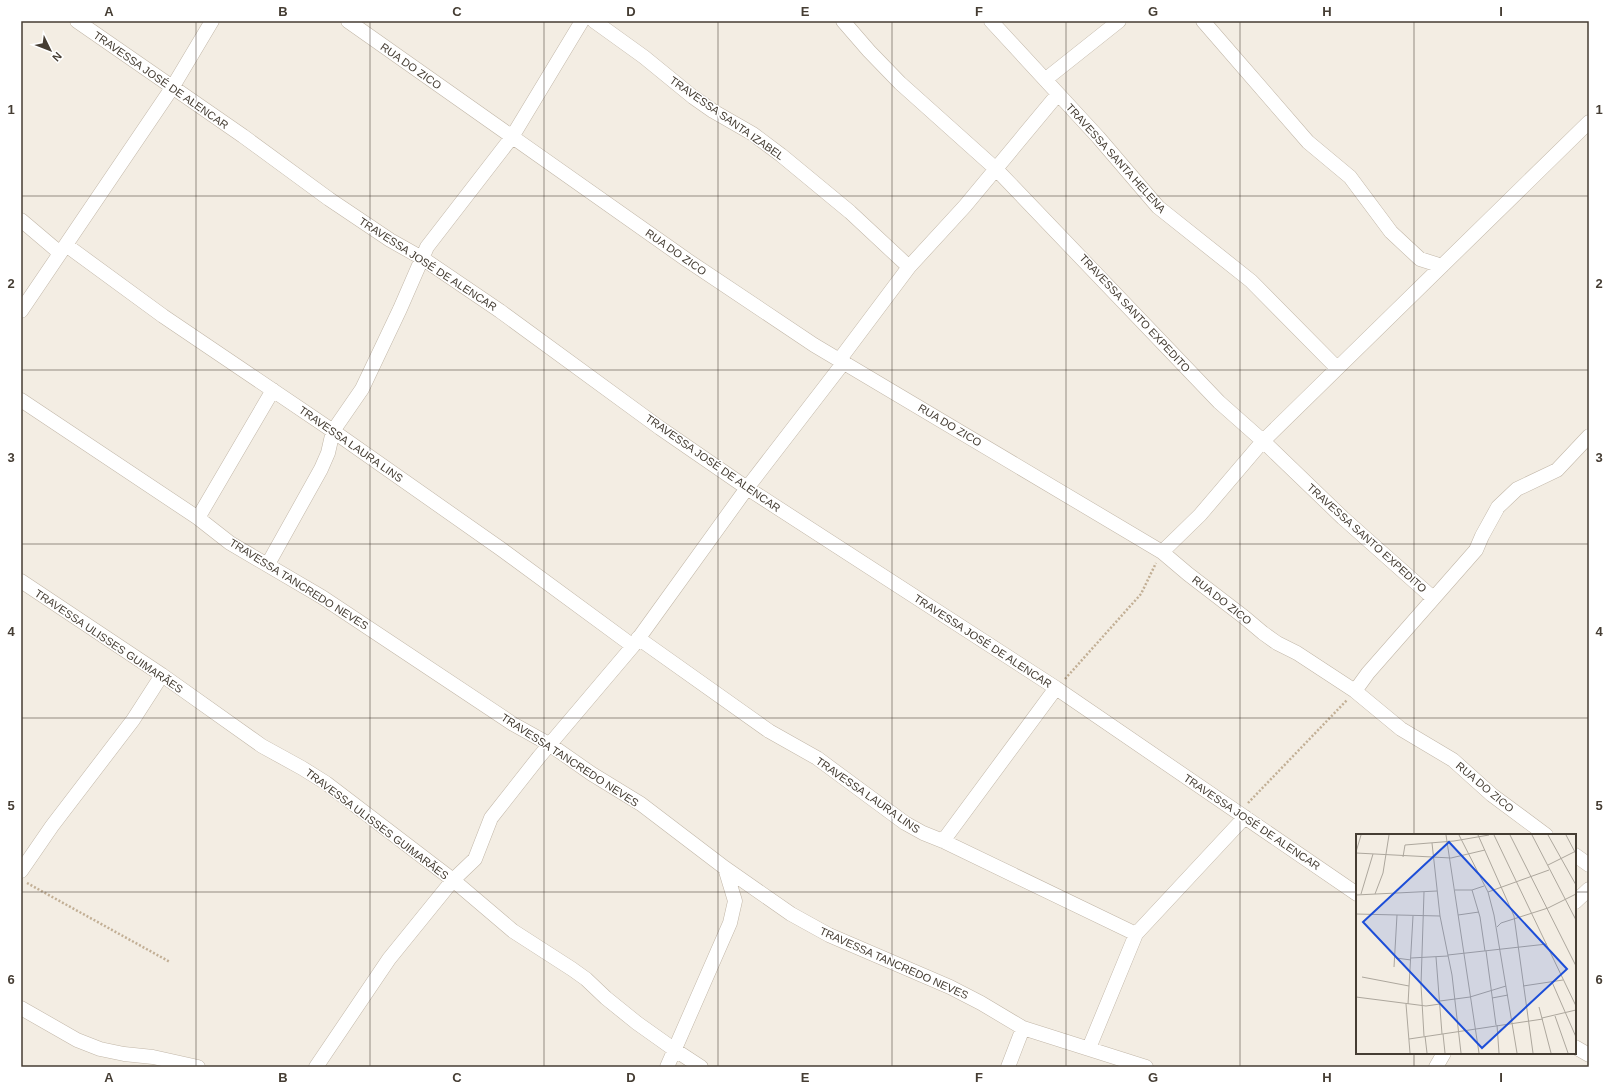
<svg xmlns="http://www.w3.org/2000/svg" width="1610" height="1088" font-family="Arial,sans-serif">
<rect width="100%" height="100%" fill="#f3ede3"/>
<g fill="none" stroke-linecap="round" stroke-linejoin="round">
<defs>
<path id="minor" d="M77,21L243,136L329,199L390,240L422,258L500,311L660,428L747,488L1056,688L1357,894
M348,21L687,260L814,345L1162,552L1188,574L1244,617L1263,633L1277,643L1297,653L1355,691L1401,729L1453,760L1492,795L1546,835
M594,21L644,57L693,97L713,111L753,134L781,155L850,212L909,267
M843,21L869,51L900,83L996,169L1219,402L1263,441L1343,518L1433,598
M991,21L1098,137L1158,207L1251,281L1337,368
M1203,21L1308,142L1350,177L1391,232L1420,259L1442,266
M1046,79L1119,21
M21,220L60,253
M66,245L163,316L333,431L501,549L633,646
M21,311L172,88L212,21
M840,359L909,267L965,206L1058,94
M21,400L198,518L230,543L322,597L513,724L549,744L592,774L641,804L725,868L791,914L829,935L950,987L981,1003L1023,1028L1146,1067
M198,518L273,390
M1162,552L1200,515L1263,441L1589,122
M268,564L321,469L328,453L333,431L362,389L400,309L427,247L512,137L582,21
M21,581L162,675L262,746L302,768L326,783L453,880L513,931L572,969L586,979L606,998L637,1023L675,1050L701,1067
M638,638L769,731L817,758L905,823L923,833L943,841L1136,934
M1355,691L1368,673L1476,550L1482,536L1498,507L1517,489L1557,470L1589,436
M943,841L1056,688
M1575,855L1589,865
M21,871L52,826L133,720L162,675
M1575,902L1589,889
M21,1008L77,1040L100,1049L124,1054L153,1057L198,1067
M1575,1047L1589,1055
M1089,1048L1136,934L1245,817
M316,1067L389,959L453,880L475,859L491,818L539,757L633,646L747,488L844,362
M667,1067L730,923L735,901L725,868
M1008,1067L1023,1028
M1436,1067L1444,1053"/>
</defs>
<use href="#minor" stroke="#c2b7a8" stroke-width="15"/>
<path stroke="#c2af95" stroke-width="2.5" stroke-dasharray="2 2" stroke-linecap="butt" d="M1065,679L1141,594L1156,563
M1248,803L1347,700
M27,883L170,962"/>
<use href="#minor" stroke="#fff" stroke-width="14"/>
</g>
<path fill="none" stroke="#453d33" stroke-width="1" stroke-opacity="0.55" d="M196,21V1067M370,21V1067M544,21V1067M718,21V1067M892,21V1067M1066,21V1067M1240,21V1067M1414,21V835M21,196H1589M21,370H1589M21,544H1589M21,718H1589M21,892H1357M1575,892H1589M1414,1053V1067"/>
<g text-anchor="middle" stroke-width="3" stroke-linejoin="round" paint-order="stroke">
<g font-size="11" fill="#453d33" stroke="#fff">
<text transform="translate(411 66) rotate(35)" y="4">RUA DO ZICO</text>
<text transform="translate(161 80) rotate(35)" y="4">TRAVESSA JOSÉ DE ALENCAR</text>
<text transform="translate(727 118) rotate(35)" y="4">TRAVESSA SANTA IZABEL</text>
<text transform="translate(1116 158) rotate(48)" y="4">TRAVESSA SANTA HELENA</text>
<text transform="translate(676 252) rotate(35)" y="4">RUA DO ZICO</text>
<text transform="translate(428 264) rotate(33)" y="4">TRAVESSA JOSÉ DE ALENCAR</text>
<text transform="translate(1135 313) rotate(47)" y="4">TRAVESSA SANTO EXPEDITO</text>
<text transform="translate(950 425) rotate(31)" y="4">RUA DO ZICO</text>
<text transform="translate(351 444) rotate(35)" y="4">TRAVESSA LAURA LINS</text>
<text transform="translate(713 463) rotate(35)" y="4">TRAVESSA JOSÉ DE ALENCAR</text>
<text transform="translate(1367 538) rotate(42)" y="4">TRAVESSA SANTO EXPEDITO</text>
<text transform="translate(299 584) rotate(32)" y="4">TRAVESSA TANCREDO NEVES</text>
<text transform="translate(1222 600) rotate(38)" y="4">RUA DO ZICO</text>
<text transform="translate(109 641) rotate(34)" y="4">TRAVESSA ULISSES GUIMARÃES</text>
<text transform="translate(983 641) rotate(33)" y="4">TRAVESSA JOSÉ DE ALENCAR</text>
<text transform="translate(570 760) rotate(33)" y="4">TRAVESSA TANCREDO NEVES</text>
<text transform="translate(1485 787) rotate(40)" y="4">RUA DO ZICO</text>
<text transform="translate(868 795) rotate(35)" y="4">TRAVESSA LAURA LINS</text>
<text transform="translate(1252 822) rotate(34)" y="4">TRAVESSA JOSÉ DE ALENCAR</text>
<text transform="translate(377 824) rotate(37)" y="4">TRAVESSA ULISSES GUIMARÃES</text>
<text transform="translate(894 963) rotate(24)" y="4">TRAVESSA TANCREDO NEVES</text>
</g>
</g>
<g transform="translate(1356 834)">
<rect width="220" height="220" fill="#f3ede3"/>
<path fill="none" stroke="#ada79d" stroke-width="1" d="M90,1L123,219M103,1L132,58L138,81L161,219M122,1L158,82L177,219M138,1L220,172M154,1L220,132M176,1L220,86M192,1L220,51M210,1L220,20M76,9L84,82L96,141L105,219M0,18L5,1M0,19L95,24L129,16M47,23L49,11L98,7L133,1M192,31L220,17M99,56H116L128,52M116,56L124,83L129,117M68,58L65,151L68,202M132,58L193,36M5,60L17,20M19,60L27,39L33,1M0,61L81,57M0,80L84,82M102,81L123,78M141,93L145,89L192,74L220,60M130,117L140,191M92,121L191,110M80,123L86,200M40,124L55,126M55,124L92,122M38,133L41,81M6,143L53,152M196,148L220,203M167,152L207,146M0,163L70,172L84,170M136,164L152,161M84,167L114,163L150,152M50,170L54,219M52,170L57,82M183,173L195,219M199,182L212,219M186,184L220,176M141,191L143,219M87,200L89,219M69,202L71,219M53,205L187,185"/>
<path fill="#1d4ed8" fill-opacity="0.15" stroke="#1d4ed8" stroke-width="2" d="M93,8L211,135L126,214L7,88Z"/>
<rect width="220" height="220" fill="none" stroke="#453d33" stroke-width="2"/>
</g>
<rect width="1610" height="1088" fill="none" stroke="#ffffff" stroke-width="44"/>
<g transform="translate(50 50) rotate(133)" stroke="#ffffff" stroke-width="3" paint-order="stroke">
<path d="M0-3L7 15L0 10L-7 15Z" fill="#453d33"/>
<text y="-6" font-size="11" font-weight="bold" text-anchor="middle" fill="#453d33">N</text>
</g>
<rect x="22" y="22" width="1566" height="1044" fill="none" stroke="#453d33" stroke-width="1.5"/>
<g font-size="13" text-anchor="middle" font-weight="bold" fill="#453d33">
<text x="109" y="16">A</text>
<text x="283" y="16">B</text>
<text x="457" y="16">C</text>
<text x="631" y="16">D</text>
<text x="805" y="16">E</text>
<text x="979" y="16">F</text>
<text x="1153" y="16">G</text>
<text x="1327" y="16">H</text>
<text x="1501" y="16">I</text>
<text x="11" y="114">1</text>
<text x="1599" y="114">1</text>
<text x="11" y="288">2</text>
<text x="1599" y="288">2</text>
<text x="11" y="462">3</text>
<text x="1599" y="462">3</text>
<text x="11" y="636">4</text>
<text x="1599" y="636">4</text>
<text x="11" y="810">5</text>
<text x="1599" y="810">5</text>
<text x="11" y="984">6</text>
<text x="1599" y="984">6</text>
<text x="109" y="1082">A</text>
<text x="283" y="1082">B</text>
<text x="457" y="1082">C</text>
<text x="631" y="1082">D</text>
<text x="805" y="1082">E</text>
<text x="979" y="1082">F</text>
<text x="1153" y="1082">G</text>
<text x="1327" y="1082">H</text>
<text x="1501" y="1082">I</text>
</g>
</svg>
